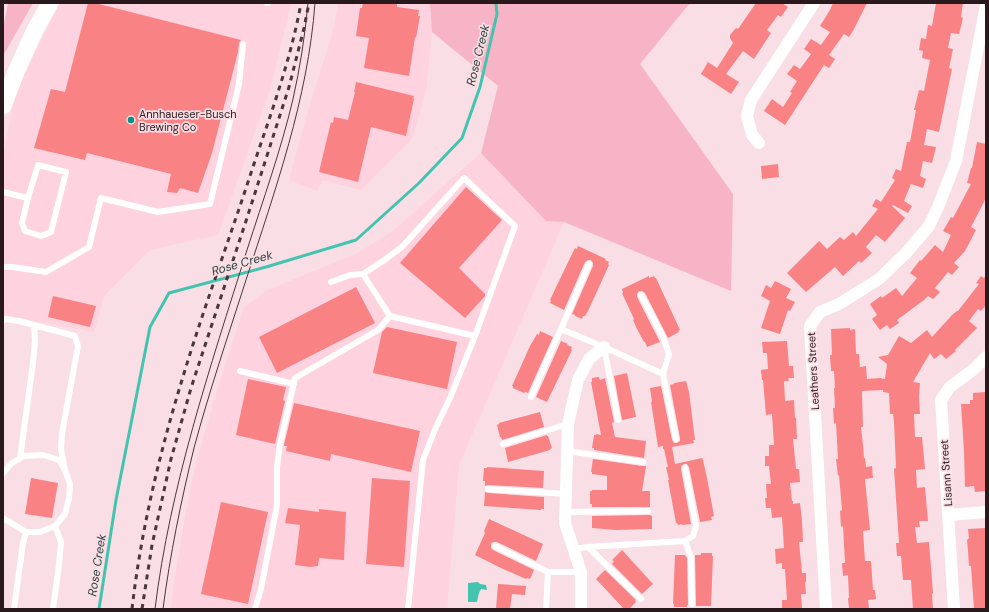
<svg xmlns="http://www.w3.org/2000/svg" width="989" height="612" font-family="'DM Sans',sans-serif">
<rect width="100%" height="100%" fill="#fadee5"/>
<path fill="#fed2de" d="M60,3H291L271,87L218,235L150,250L104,296L94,332L3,315V159L15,93Z
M338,3H430L432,32L426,91L412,139L361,190L322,180L317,191L289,180L307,114L333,31Z
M481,153L546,221L564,222L459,465L447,609H171L174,583L186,512L196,463L219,384L244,308L265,291L358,253L394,230Z"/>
<path fill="#f7b4c7" d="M8,3H33L3,56V29Z
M430,3H690L640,64L733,194L731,291L564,222L546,221L481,153L498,86L432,32Z"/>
<path fill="#42c4ae" d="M478,582L480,584L486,585L487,590L481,589L479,593L477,602H468V583Z"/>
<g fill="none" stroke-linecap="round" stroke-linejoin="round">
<path stroke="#42c4ae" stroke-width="3" d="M99,609L116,500L150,327L169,293L266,267L356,240L419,183L462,138L480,87L497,14L496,3"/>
</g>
<path fill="#f88284" d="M88,3H95L241,40L239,43L238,52L212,153L198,193L180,188L177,193L167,192L171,174L87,153L85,160L34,148L51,89L65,92Z
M363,3H397V7L419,10L418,16H420L416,38L415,37L409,76L364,68L369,38L356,36L360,8H362Z
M756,3H782L788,7L781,17L778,15L767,30L771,33L754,59L743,51L726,74L739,82L731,94L701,74L708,62L717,68L733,43L730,38V35L736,28L738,29Z
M833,3H867L854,29L849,37L844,34L829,55L835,59L829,68L824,65L785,125L764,111L772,99L783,107L792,93L790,92L797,81L787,74L794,65L800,69L811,54L804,49L811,39L821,45L830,32L820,26L830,10Z
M936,3H963L961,17L963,18L959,34L951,33L948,48L953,49L949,68L952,69L939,132L927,129L924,145L936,147L932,163L923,161L920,176L926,179L923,188L911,184L904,201L912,206L908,213L893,205L892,206L905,218L885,242L876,235L866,247L872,253L861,263L859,261L843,276L835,267L806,292L787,273L819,241L827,249L840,237L844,240L853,232L856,236L878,209L872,206L876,199L881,202L895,180L892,178L896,169L901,171L907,142H910L916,110H914L919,90L924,91L930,60L922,58L923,51L919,50L921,38L926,39L928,25L932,26Z
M356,82L414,96L413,98L414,99L406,136L371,127L358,182L319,172L331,122L333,123L334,117L348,120L355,92H354Z
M977,142L986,144V198L971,227L976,230L965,251L954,263L959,267L952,275L948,272L935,288L940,292L933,299L928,296L924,300L897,320L899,323L890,329L887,325L880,330L872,319L877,315L870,304L881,296L882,298L896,288L902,296L917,278L910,273L920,260L921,261L935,245L943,252L951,235L943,231L951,217L953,218L971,184L967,183L971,168H972Z
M778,164L779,177L762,179L761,166Z
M466,187L502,220L459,268L485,294V296L465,318L400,263Z
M578,246L606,259L605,260L609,262L608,264L609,265L588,311L585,316H583L582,319L575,316V315L572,314L593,266V263L591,260H588L585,262L564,310L550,303L551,301L550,300L559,281L572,254L575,248L577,249Z
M986,275V305L981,311L978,309L969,321L977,328L955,350L956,351L946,359L941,354L934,359L930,353L913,382L920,383L919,396L920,414H914L915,437H922L925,469L916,470L917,488L925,487L928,521H919L920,527H915L917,543L929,542L933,593L932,594L933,609H913L911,580H903L901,556H897L896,543H899L894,469L896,468L894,422L893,414H890L889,393L883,392V390L862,391L863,427H861L863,445L864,458H865L866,467L872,466L873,478L865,479L870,530L863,531L865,561H871L873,590H875L876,599L868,600L869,608L849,609L848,598H849L848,575L843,576L842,563H845L843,526L841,527L840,511L842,510L839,475L838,476L836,459H838L836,423L834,424L833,408H835L834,388H835L834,371H831L830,355H832L831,329L850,328V330L855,329L856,354H859L860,367L866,366L867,379L880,378L885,379L887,364L878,357L888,355L899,336L911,343L927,330L932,337L953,314L957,311H958L979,284L976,283L981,276L984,278Z
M649,276V278L654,276L655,278H656L680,330L678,331L679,332L668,338L645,293L642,291H639L637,294V297L660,342L647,347L645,342H644L637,329L633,320L634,319L622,293H623L622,289Z
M775,281L791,289L786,298L795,302L790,311L788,310L780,334L761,328L770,301L761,296L766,285L771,288Z
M356,287L375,323L277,373L259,337Z
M53,296L96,306L90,327L48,317Z
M387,327L457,342L447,389L373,373L382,332Z
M540,331L553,337L528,393L525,392L524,393L513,388V386H512L530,346L537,334L539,335Z
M561,341L568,344L567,345L572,347L571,349L572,350L547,402L536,397Z
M787,341L789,366H793L794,378H788L789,381H784L785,401L794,400L795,418H796L797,439H793L796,469H799L800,482L790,483L792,501H793V504L800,503L802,521L803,542H799L802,573H806V582H805L806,594H801L802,609H782V600H787L785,569H782V563L776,564L775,549L784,548L782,517L772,518L771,508H766L765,498H767L766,484H771L769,466H765V456H769V445H774L772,414L766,415L763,380H762L761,370L768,369L767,353H763L762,342Z
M627,373L636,417L622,420L614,376Z
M599,377L600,380L605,378L614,422L612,423L615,437L646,441L644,458L594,450V448H592L594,435H596V434L601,435L591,382H592V378Z
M248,379L286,387L283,400L285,401L275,444L236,435Z
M686,381L689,392L695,440H693L694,443L672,447L675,464L702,458L703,460L707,478L714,516L711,517L712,520L700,522L689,467L687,464H684L681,466V469L691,524L682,525V524L678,525L677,523H676L668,480H669L666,467H668L664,449H663V446L658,447L652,408L651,402H652L650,388L661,386L672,440L674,443H677L680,441V438L670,385L674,384V383Z
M986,392V491L975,492L974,486L965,487L964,451L961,404H970V400H973V393Z
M294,403L420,431L411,472L331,454L330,461L286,451L287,446H284V445Z
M540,412L544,427L502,440L501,437H500L497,425L499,424V423Z
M547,435V436H548L552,448L550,449V450L508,462L505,448Z
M593,459L642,466H646L642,491H650V507H592V504H590V491H592V490H607V476L592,474V472H591Z
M487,467L544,471L543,488L488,485L485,486V481H483L484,468H487Z
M31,478L58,483L52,518L25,514Z
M372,478L410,481L404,567L366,564Z
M485,492L488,493L544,497V509H541V510L484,506Z
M221,502L268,512L248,604L201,594Z
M288,508L319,512V509L346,512L344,560L319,558L318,566L310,567L295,565L300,525L285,523Z
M650,515L652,516V529H649L616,530L592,528V516Z
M489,519L543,544L536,561L497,542H493L491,544V548L493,550L534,570L530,579L527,578L526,579L501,568L475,555L485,533L484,531Z
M986,528V609H974L971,566H969L968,551L967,540L969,538L968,529Z
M622,550L653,584L642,594L612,564L614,561L612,560Z
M701,553H712V556H713L711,606H696L695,555H701Z
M675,555H685L687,558L688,605H687V607H674V604H673Z
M605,570L636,600L635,601L636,602L629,609H624L596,579Z
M498,584L526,586L525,595L512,594L510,609H496Z"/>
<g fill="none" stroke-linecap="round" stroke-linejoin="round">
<path stroke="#fff" stroke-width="6" d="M267,3H268
M38,165L66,172L51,232L41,236L25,231L22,223L28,198Z
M3,192L28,198
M3,267H12L46,272L89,247L101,198L158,212L210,204L239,84L243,44
M363,274L390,316
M641,295L663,337L669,354L663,374L676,439
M3,321L5,319L19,321L75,336L78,346L62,433L61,449L65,470
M561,329L604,347L663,374
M604,347L618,420
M240,371L294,384
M531,397L561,329L589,264
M503,444L568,424
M567,451L643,462
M20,458L33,363L35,340L34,325
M685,468L696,526L693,536L685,541L691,557L692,604
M3,473L12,463L24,456L43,455L59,460L65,470L70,484L69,498L65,514L55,526L40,532H26L3,518
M488,489L566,494
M566,512L648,511
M495,546L548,572H581
M588,547L641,599
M573,549L588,547L685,541
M14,609L23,543L26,532
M53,609L59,565L61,542L55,526
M255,609L261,589L277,505V467L280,444L295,378L378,330L390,316L475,336L515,226L464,178L402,247L383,261L363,274L350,275L331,282
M408,609L423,460L436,427L450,398L475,336
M546,609L548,572"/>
<path stroke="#fff" stroke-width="12" d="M759,143L752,135L747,116L751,100L814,3
M949,515L986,512
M581,609V572L565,523L568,424L578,380L589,359L604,347
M826,609L810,326L820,312L839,304L879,279L906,253L929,226L938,207L956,161L986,6
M954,609L941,400L950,387L974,369L986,357"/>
<path stroke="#fff" stroke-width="17" d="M3,106L16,72L34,32L50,3"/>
<path stroke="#49373b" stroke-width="1" d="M155,609C170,486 210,368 247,250C263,200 281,150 293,99C300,68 305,36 308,3
M163,609C170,555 181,501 194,448C209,392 228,336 246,280C275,190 308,99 315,3"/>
<path stroke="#49373b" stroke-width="3" stroke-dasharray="5 5" stroke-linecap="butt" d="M132,609C141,531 159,455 182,380C202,313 227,246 249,179C268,121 290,64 301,3
M142,609L152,545L171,459L191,388L246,221L289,87L304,28L309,3"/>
</g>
<circle fill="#009381" stroke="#fadee5" stroke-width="1.5" cx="131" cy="120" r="4"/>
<g text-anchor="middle" stroke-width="3.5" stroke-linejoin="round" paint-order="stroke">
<g font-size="11" fill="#29191d" stroke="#fadee5" text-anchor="start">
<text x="139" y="118">Annhaueser-Busch<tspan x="139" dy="13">Brewing Co</tspan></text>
</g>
<g font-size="11" fill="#29191d" stroke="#fadee5">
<text transform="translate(813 371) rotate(-93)" y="4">Leathers Street</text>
<text transform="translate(946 473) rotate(-94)" y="4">Lisann Street</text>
</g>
<g font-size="12" font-style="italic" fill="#25413b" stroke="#fadee5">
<text transform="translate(478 55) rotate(-76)" y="4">Rose Creek</text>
<text transform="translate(242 263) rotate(-16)" y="4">Rose Creek</text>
<text transform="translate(97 565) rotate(-81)" y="4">Rose Creek</text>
</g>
</g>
<rect width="989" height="612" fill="none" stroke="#29191d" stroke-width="8"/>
</svg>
